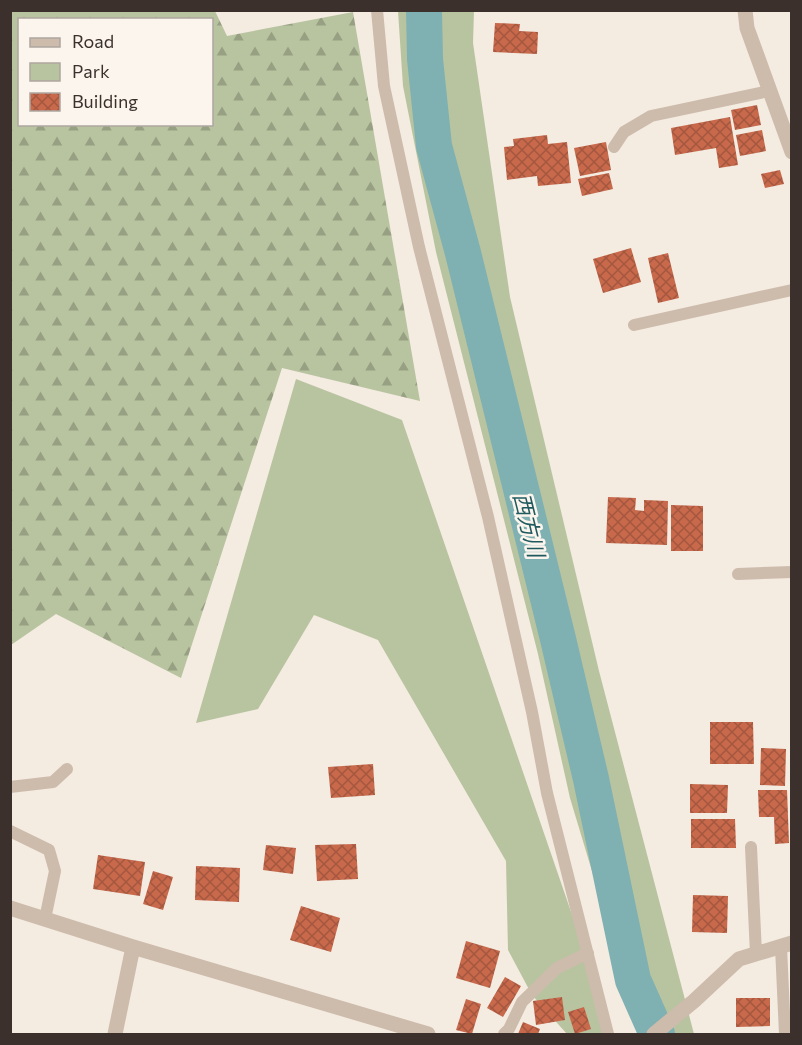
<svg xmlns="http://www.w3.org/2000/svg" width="802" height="1045" font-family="Commissioner,'Noto Sans JP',sans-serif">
<defs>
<pattern id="forest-firs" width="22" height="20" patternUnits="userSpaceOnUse" patternTransform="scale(1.5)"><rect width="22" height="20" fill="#b8c4a0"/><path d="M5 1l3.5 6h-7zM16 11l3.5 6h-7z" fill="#97a083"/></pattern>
<pattern id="building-cross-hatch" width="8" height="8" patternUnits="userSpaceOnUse" patternTransform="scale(1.5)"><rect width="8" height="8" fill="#c8694b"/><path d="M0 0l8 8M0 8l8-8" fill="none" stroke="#a4573f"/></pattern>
</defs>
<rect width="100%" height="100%" fill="#f4ebe1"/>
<path fill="#b8c4a0" d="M398,11H474L473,43L510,297L599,671L694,1034H641L570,798L538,654L436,252L403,86Z
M296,379L402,420L613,1034H567L532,995L508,950L506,861L378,640L314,615L258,709L196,723Z"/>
<path fill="url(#forest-firs)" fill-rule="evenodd" d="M11,10L215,11L227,36L353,12L420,401L282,368L181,678L56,614L11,645ZM20,20H212V124H20Z"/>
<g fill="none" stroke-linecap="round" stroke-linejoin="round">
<path stroke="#7fb0b2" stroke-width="36" d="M424,10L425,59L434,146L463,253L558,639L591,779L633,980L657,1034"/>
</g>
<path fill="url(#building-cross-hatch)" d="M495,23L520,24L519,31L538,32L537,54L493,52Z
M757,105L761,125L735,130L731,110Z
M730,117L738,165L719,168L716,148L675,155L671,128Z
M762,130L766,151L740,156L736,135Z
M547,135L548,144L567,142L571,183L538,186L537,176L507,180L504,147L514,146L513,139Z
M606,142L611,170L580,176L574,148Z
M780,170L784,184L765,188L761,174Z
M609,173L613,189L582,196L578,179Z
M631,248L641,282L603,293L593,259Z
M668,253L679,298L658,303L648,258Z
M608,497L636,498L635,510L644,511V500L668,501L667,545L606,543Z
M671,505L703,506V551H671Z
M710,722H753L754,764H710Z
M761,748L786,749L785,786L760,785Z
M373,764L375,795L331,798L328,767Z
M690,784L728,785L727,813H690Z
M758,790H787L789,843L775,844L774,817H759Z
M691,819H735L736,848H691Z
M356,844L358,879L317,881L315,845Z
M266,845L296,848L293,874L263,870Z
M98,855L145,862L140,896L93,889Z
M196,866L240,868L239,902L195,900Z
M153,871L173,877L163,910L143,904Z
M693,895L728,896L727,933L692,932Z
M301,906L340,918L331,952L290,940Z
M466,941L500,951L490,988L456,978Z
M505,977L521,986L503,1017L487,1008Z
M562,997L565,1020L536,1025L533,1001Z
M736,998H770V1026L736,1027Z
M466,999L481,1004L472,1034L456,1030Z
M584,1007L591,1029L575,1034L568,1012Z
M523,1022L540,1029L538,1034H518Z"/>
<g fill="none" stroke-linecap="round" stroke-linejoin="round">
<path stroke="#cdbbac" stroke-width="12" d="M377,10L384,86L419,247L488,517L532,712L547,793L608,1034
M614,147L624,132L651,116L769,91
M634,325L792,290
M738,574L792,572
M10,787L53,782L67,769
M10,831L49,850L55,871L45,919
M751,847L756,954
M781,947L785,1034
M504,1034L509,1029L522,1002L557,968L588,953"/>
<path stroke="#cdbbac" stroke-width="15" d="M10,908L133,947L428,1034
M115,1034L133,947
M654,1034L694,1001L739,959L792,943"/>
<path stroke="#cdbbac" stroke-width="15" d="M745,10L747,28L792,152"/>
</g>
<g text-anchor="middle" stroke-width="5" stroke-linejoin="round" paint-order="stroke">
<g font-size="22" font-style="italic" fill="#1f5a5e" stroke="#fbf5ee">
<text transform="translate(529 525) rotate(76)" y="8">西方川</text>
</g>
</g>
<rect width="802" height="1045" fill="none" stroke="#3b302b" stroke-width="24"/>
<rect x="18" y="18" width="195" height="108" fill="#fbf5ee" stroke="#aea6a0" stroke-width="1.5"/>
<rect x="30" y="38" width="30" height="9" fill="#cdbbac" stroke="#aea6a0" stroke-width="1.5"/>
<text x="72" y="48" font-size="18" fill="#3b302b">Road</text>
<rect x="30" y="63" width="30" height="18" fill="#b8c4a0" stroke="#aea6a0" stroke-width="1.5"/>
<text x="72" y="78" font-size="18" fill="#3b302b">Park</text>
<rect x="30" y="93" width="30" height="18" fill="url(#building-cross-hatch)" stroke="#aea6a0" stroke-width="1.5"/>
<text x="72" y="108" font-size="18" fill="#3b302b">Building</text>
</svg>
